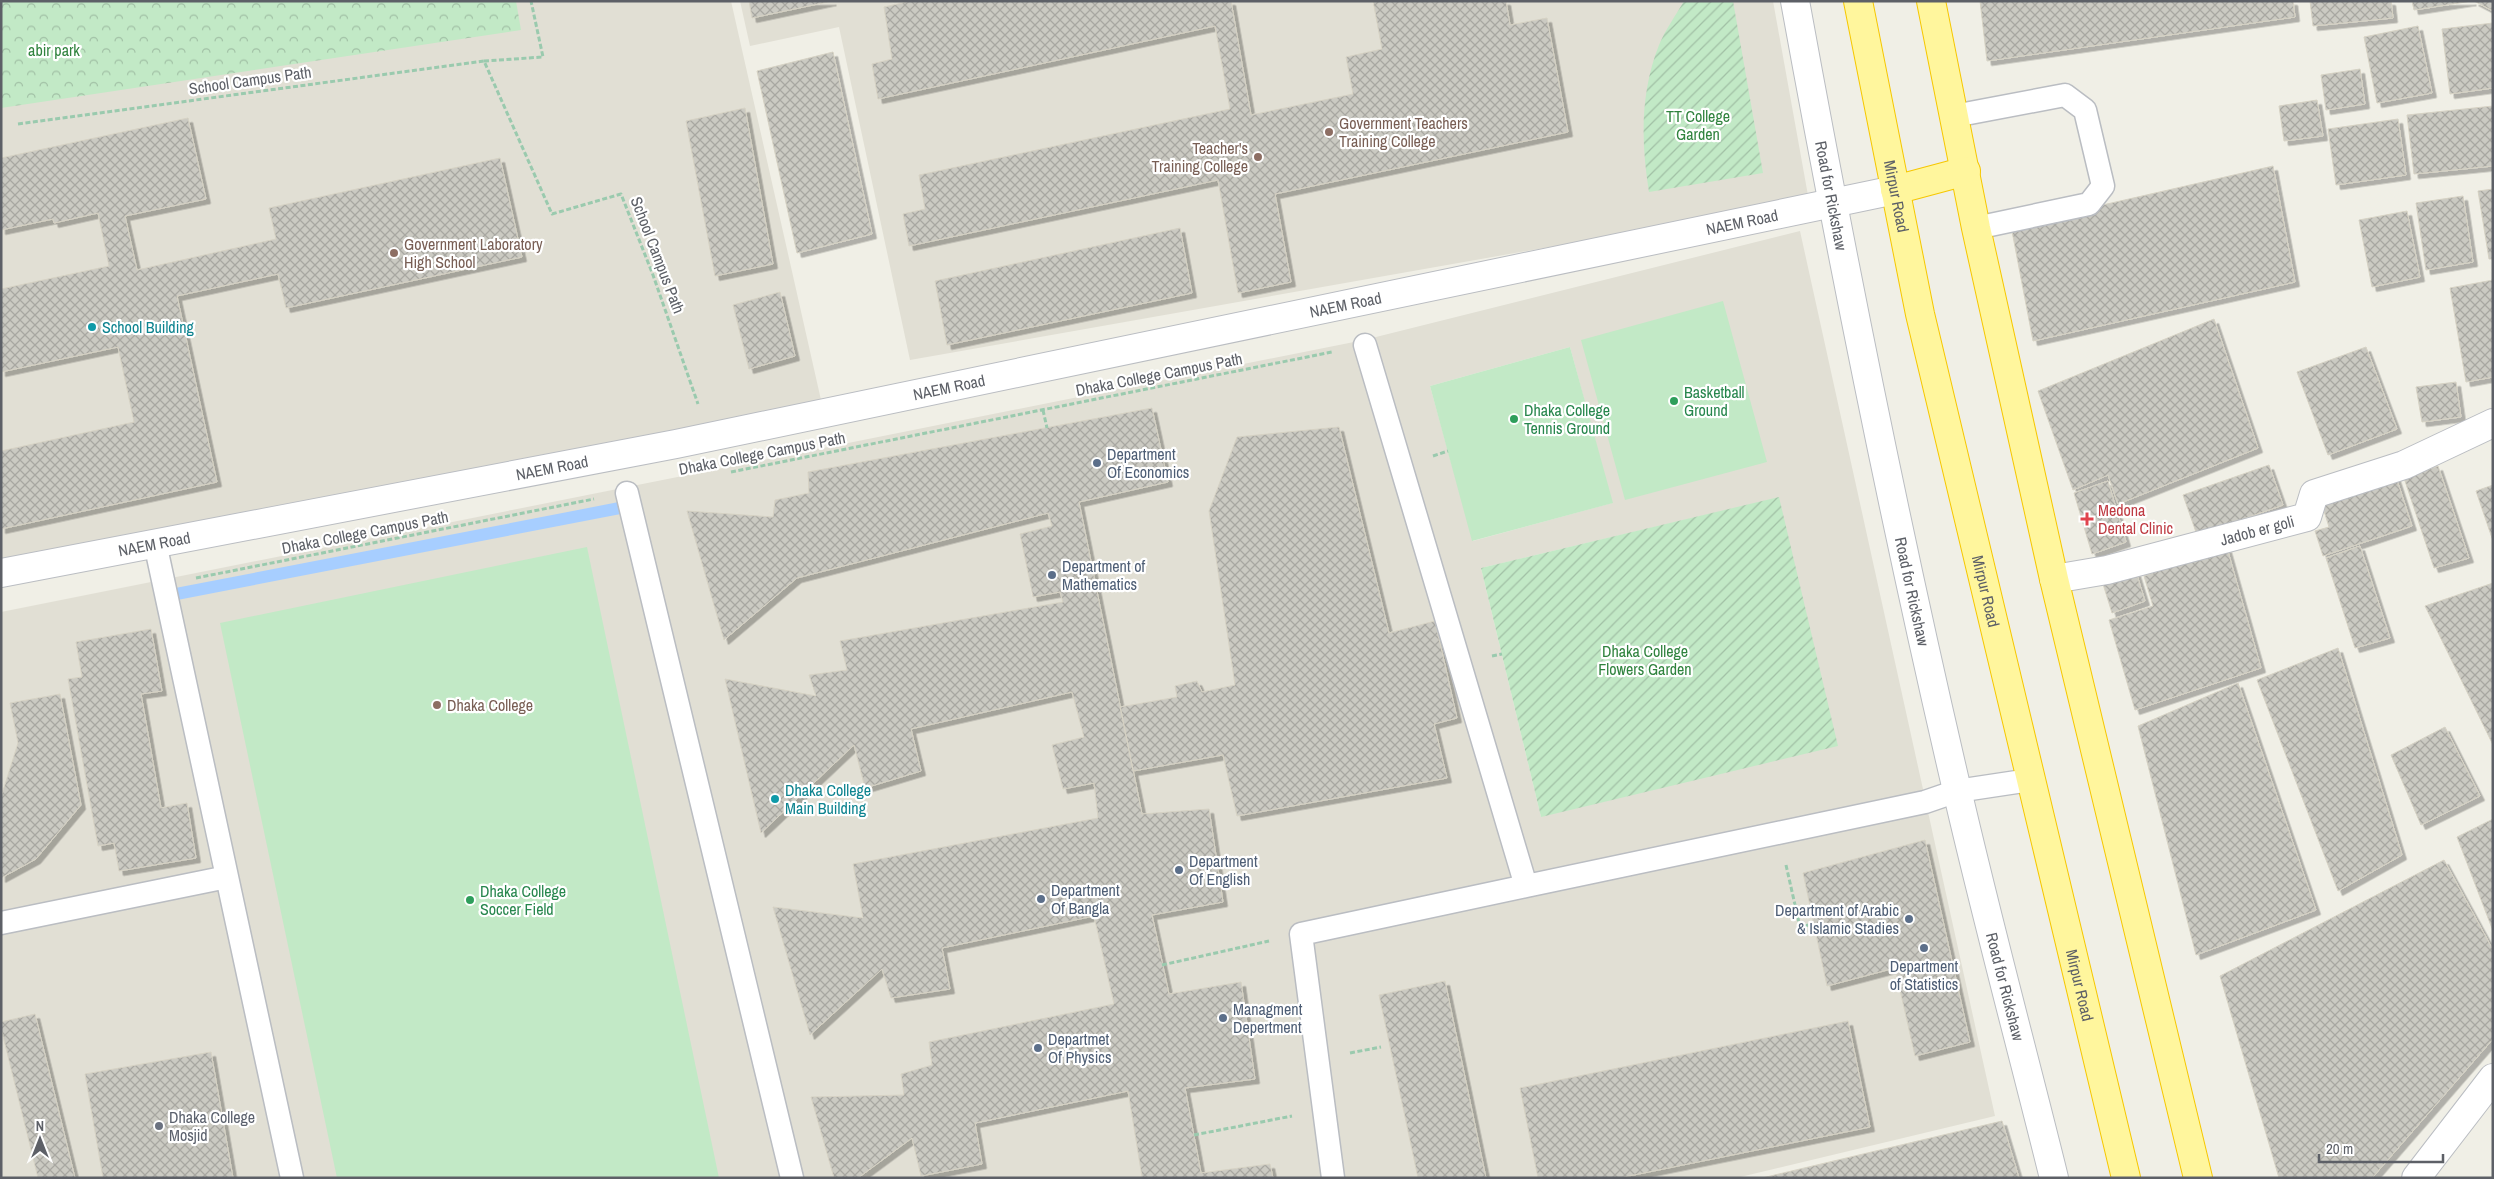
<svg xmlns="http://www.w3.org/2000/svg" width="2494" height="1179" font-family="'Archivo Narrow',sans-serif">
<defs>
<pattern id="park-crowns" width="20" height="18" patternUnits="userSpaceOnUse" patternTransform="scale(1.25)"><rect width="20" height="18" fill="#c2e9c6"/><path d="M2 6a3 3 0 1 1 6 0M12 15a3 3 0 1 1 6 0" fill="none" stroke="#a1c0a5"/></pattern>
<pattern id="garden-furrows" width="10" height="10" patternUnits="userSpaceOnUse" patternTransform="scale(1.25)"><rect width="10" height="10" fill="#c2e9c6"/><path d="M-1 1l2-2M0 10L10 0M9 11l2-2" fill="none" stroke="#a1c0a5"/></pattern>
<pattern id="building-cross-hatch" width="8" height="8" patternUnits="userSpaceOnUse" patternTransform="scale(1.25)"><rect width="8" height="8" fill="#cbcac2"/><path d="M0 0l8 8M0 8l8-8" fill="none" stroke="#a8a7a1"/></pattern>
<filter id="shadow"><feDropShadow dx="4.5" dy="4.5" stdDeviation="0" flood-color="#0004"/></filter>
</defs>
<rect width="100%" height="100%" fill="#f0efe6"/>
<path fill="#e1dfd4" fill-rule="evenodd" d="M1,1H731L821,400L709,426L1,563Z
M740,1H1773L1809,201L910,360L839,27L750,46Z
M1800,231L1995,1116L1736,1178H1486L1445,981L1379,995L1418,1178H1273L1270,1164L1201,1173L1185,1088L1255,1079L1241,983L1169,994L1152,915L1223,901L1142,814L1133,771L1223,755L1237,816L1447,778L1434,724L1457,718L1435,621L1389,633L1338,427L1237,437L1209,511L1235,685L1202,692L1197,681L1177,697L1120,707L1079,502L1167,482L1152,408L808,472L809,493L775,500L773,517L687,511L725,640L797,578L1048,513L1052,526L1021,534L1032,596L1060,592L1063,602L840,641L847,670L809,675L816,696L725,680L761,832L854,745L865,788L921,771L911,729L1072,692L1084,737L1052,746L1063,789L1094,783L1098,818L853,864L863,918L773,907L810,1035L882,969L891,998L950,989L942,948L1094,916L1114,1004L929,1042L932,1065L901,1074L904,1095L812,1097L834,1178H233L211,1052L85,1074L103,1178H75L35,1014L1,1022V878L36,859L81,805L60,694L10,703L18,743L1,797V612L1364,340ZM1570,347L1612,503L1473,541L1430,386ZM1778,498L1541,817L1481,568ZM151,629L162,691L141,694L161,808L187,803L196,858L119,871L114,843L98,846L68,680L82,677ZM1925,841L1970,1042L1915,1056L1895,968L1827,985L1803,873Z
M1,1028L38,1178H1Z
M1128,1091L1142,1177L858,1178L912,1138Z"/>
<path fill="#c2e9c6" d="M1723,301L1767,462L1625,500L1581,340Z
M1570,347L1613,503L1472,541L1430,386Z
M587,547L719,1178H337L220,623Z"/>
<path fill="url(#park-crowns)" d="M1,1H516L521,30L1,108Z"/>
<path fill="url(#garden-furrows)" d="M1684,1H1733L1763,173L1649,192C1641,143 1640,93 1659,45C1665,30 1676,15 1684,1Z
M1779,497L1838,746L1541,817L1481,568Z"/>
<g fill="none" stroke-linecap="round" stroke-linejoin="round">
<path stroke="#a7ceff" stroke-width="12" d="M166,596L630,506"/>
</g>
<path fill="url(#building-cross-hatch)" stroke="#d6d2c4" filter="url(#shadow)" d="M749,1H832L752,18Z
M911,1H1231L1251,115L1353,94L1346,57L1382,49L1373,1H1506L1510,25L1547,18L1568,132L1275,194L1291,282L1238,293L1218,180L909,246L903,214L925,209L919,175L1230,109L1215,26L878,99L872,64L892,59L884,7Z
M1980,1H2293L2295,17L1987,61Z
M2310,1H2391L2393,18L2313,26Z
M2412,1H2472L2414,10Z
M2474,1H2493V11Z
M2493,23V88L2450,94L2442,29Z
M2418,26L2432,93L2377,103L2364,37Z
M833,52L872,234L797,253L757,71Z
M2360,69L2365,104L2326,110L2321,75Z
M2317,100L2323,136L2284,141L2279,106Z
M2493,106V166L2414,174L2407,115Z
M745,108L773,264L715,276L686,121Z
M188,118L206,199L125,216L137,270L276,239L269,208L500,158L522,257L286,308L278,274L177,296L217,482L1,529V451L134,422L118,347L1,372V289L109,266L98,213L54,223L53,219L1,230V158Z
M2398,119L2406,175L2336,185L2328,129Z
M2273,166L2295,282L2033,341L2011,226Z
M2493,189V259H2489L2478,191Z
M2463,196L2473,262L2426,270L2416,203Z
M2407,211L2420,277L2372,287L2359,220Z
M1180,228L1192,293L947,345L935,281Z
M2493,280V377L2466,382L2450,288Z
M780,292L795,356L749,369L733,305Z
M2214,319L2258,448L2118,504L2108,475L2073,490L2038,391Z
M2366,347L2397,429L2328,455L2297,372Z
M2456,382L2461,417L2422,422L2416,387Z
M1152,408L1168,482L1079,502L1142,814L1209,809L1223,902L1152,915L1169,994L1241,982L1255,1079L1185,1088L1201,1173L1270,1164L1273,1178H1138L1142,1177L1128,1091L975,1123L982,1164L921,1176L912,1138L858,1178H834L811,1097L904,1095L901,1074L932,1065L929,1042L1114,1004L1094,916L942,948L950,989L891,998L882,969L810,1035L773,907L863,918L853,864L1098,818L1094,783L1063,789L1052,745L1084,737L1072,692L911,729L921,771L865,788L854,745L761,833L725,679L816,696L809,675L847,670L840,641L1063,602L1060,592L1033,597L1020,534L1052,526L1048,513L797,578L724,640L687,511L773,517L775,500L809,493L808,472Z
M1339,427L1389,633L1435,621L1457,718L1434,724L1447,778L1237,816L1223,755L1133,771L1120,707L1177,697L1175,686L1197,681L1202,692L1235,685L1209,511L1237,437Z
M2269,465L2283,505L2197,535L2183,495Z
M2438,466L2469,558L2434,568L2404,478Z
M2395,474L2412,526L2323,556L2315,531L2329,527L2320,498Z
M2108,481L2126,542L2092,554L2074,493Z
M2493,485V541L2476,491Z
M2360,546L2390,638L2355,648L2326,558Z
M2227,548L2261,668L2135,710L2109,620L2153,606L2144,576Z
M2136,572L2145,601L2112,613L2103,584Z
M2493,583V745L2425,606Z
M151,629L162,691L141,694L161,808L187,803L196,858L119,871L114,843L98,846L68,679L82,677L76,642Z
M2338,648L2402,855L2338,891L2257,680Z
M2238,683L2316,910L2196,955L2138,726Z
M60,694L81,805L36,859L1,878V797L18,743L10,703Z
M2445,727L2480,796L2421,825L2391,755Z
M2493,819V931L2457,837Z
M1925,840L1970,1042L1915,1056L1895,968L1827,986L1803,873Z
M2444,860L2493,950V1039L2372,1178H2279L2220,976Z
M1445,981L1486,1178H1418L1379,995Z
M35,1014L75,1178H38L1,1028V1022Z
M1848,1021L1870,1127L1619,1178H1538L1520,1088Z
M211,1052L233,1178H103L85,1074Z
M2002,1121L2019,1178H1762Z"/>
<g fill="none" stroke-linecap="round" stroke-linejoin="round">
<defs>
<path id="service" d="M1954,116L2065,95L2085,110L2103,186L2089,204L1976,228
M1365,345L1526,886L1925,802L1957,791L2030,780
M627,493L792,1178
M155,543L292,1178
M1,923L227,877
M1333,1178L1301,934L1526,886"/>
<g id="minor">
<path id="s1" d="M1795,1C1843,265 1896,529 1957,790C1987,920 2022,1049 2054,1178"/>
<path id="s2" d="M1,573L676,444L1895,190"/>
<path id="s3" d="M2054,579L2107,570L2307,517L2314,494L2404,465L2493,423"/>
</g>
<path id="tertiary" d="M2416,1178L2493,1078"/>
<g id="trunk">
<path id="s4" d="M1858,1L1920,314L2126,1178"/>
<path d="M1931,1L1976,228L2054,579L2198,1178"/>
<path d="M1895,190L1966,171"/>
</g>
</defs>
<use href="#service" stroke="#babdc2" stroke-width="25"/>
<use href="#minor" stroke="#babdc2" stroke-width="30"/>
<use href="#tertiary" stroke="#babdc2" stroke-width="30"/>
<use href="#trunk" stroke="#f6c700" stroke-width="30"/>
<path stroke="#9acaae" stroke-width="3" stroke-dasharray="5 2.5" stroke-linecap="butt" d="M484,61L543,57L531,1
M18,124L484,61L552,214L621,194L653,275L698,404
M1043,410L1047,428
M1433,456L1448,451
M731,472L1332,352
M196,578L594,499
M1492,656L1502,654
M1786,865L1800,927L1813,924
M1162,965L1269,941
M1350,1053L1381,1047
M1194,1135L1292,1116"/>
<use href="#service" stroke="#fff" stroke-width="22"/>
<use href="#minor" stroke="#fff" stroke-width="28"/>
<use href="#tertiary" stroke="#fff" stroke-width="28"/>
<use href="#trunk" stroke="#fff69d" stroke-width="28"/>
</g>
<g fill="#8d6e63" stroke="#fff" stroke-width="2">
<circle cx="1329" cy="132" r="5"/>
<circle cx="1258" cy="157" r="5"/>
<circle cx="394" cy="253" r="5"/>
<circle cx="437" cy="705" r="5"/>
</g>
<g fill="#0f9aa8" stroke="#fff" stroke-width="2">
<circle cx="92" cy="327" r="5"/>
<circle cx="775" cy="799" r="5"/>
</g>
<g fill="#2e9e5b" stroke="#fff" stroke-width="2">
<circle cx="1674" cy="401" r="5"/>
<circle cx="1514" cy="419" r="5"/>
<circle cx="470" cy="900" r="5"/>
</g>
<g fill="#5c6f8a" stroke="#fff" stroke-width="2">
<circle cx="1097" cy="463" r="5"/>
<circle cx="1052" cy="575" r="5"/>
<circle cx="1179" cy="870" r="5"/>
<circle cx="1041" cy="899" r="5"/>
<circle cx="1909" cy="919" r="5"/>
<circle cx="1924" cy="948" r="5"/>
<circle cx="1223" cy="1018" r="5"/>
<circle cx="1038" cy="1048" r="5"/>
</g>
<path fill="#e0444e" stroke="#fff" stroke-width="2" d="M2084.5 511.5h5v5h5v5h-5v5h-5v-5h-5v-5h5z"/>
<circle fill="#6b7280" stroke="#fff" stroke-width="2" cx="159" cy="1126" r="5"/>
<g text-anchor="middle" stroke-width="4.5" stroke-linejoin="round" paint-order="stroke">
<g font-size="16" fill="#30833e" stroke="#fff">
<text x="54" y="56">abir park</text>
<text x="1698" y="122">TT College<tspan x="1698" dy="18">Garden</tspan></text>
<text x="1645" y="657">Dhaka College<tspan x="1645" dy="18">Flowers Garden</tspan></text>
</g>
<g font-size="16" fill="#5d6067" stroke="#fff">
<text transform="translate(250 80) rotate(-8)" y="6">School Campus Path</text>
<text dy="6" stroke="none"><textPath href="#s1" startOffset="198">Road for Rickshaw</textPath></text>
<text dy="6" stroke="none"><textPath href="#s4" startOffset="199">Mirpur Road</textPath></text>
<text dy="6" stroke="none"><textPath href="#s2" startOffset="1776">NAEM Road</textPath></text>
<text transform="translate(658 255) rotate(69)" y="6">School Campus Path</text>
<text dy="6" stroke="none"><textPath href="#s2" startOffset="1371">NAEM Road</textPath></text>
<text transform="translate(1159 374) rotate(-11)" y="6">Dhaka College Campus Path</text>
<text dy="6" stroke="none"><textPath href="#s2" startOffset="966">NAEM Road</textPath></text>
<text transform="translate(762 453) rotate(-11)" y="6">Dhaka College Campus Path</text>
<text dy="6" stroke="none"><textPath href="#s2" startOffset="561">NAEM Road</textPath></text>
<text dy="6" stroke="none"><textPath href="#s3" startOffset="209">Jadob er goli</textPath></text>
<text transform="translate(365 532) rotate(-11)" y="6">Dhaka College Campus Path</text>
<text dy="6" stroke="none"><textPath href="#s2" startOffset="156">NAEM Road</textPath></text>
<text dy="6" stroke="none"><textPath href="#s4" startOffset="604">Mirpur Road</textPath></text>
<text dy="6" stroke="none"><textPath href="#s1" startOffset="602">Road for Rickshaw</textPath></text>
<text dy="6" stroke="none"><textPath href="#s4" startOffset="1009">Mirpur Road</textPath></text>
<text dy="6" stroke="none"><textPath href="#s1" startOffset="1008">Road for Rickshaw</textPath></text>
</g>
<g font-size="16" fill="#785e54" stroke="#fff" text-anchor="start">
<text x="1339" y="129">Government Teachers<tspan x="1339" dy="18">Training College</tspan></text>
<text x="1248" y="154" text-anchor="end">Teacher's<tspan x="1248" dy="18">Training College</tspan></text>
<text x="404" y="250">Government Laboratory<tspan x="404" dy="18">High School</tspan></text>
<text x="447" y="711">Dhaka College</text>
</g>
<g font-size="16" fill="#0d838f" stroke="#fff" text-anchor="start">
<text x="102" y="333">School Building</text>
<text x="785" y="796">Dhaka College<tspan x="785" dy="18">Main Building</tspan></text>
</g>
<g font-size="16" fill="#27864d" stroke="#fff" text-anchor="start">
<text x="1684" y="398">Basketball<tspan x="1684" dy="18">Ground</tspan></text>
<text x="1524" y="416">Dhaka College<tspan x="1524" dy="18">Tennis Ground</tspan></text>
<text x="480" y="897">Dhaka College<tspan x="480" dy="18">Soccer Field</tspan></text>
</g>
<g font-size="16" fill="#4e5e75" stroke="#fff" text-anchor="start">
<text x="1107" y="460">Department<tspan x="1107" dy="18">Of Economics</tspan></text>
<text x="1062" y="572">Department of<tspan x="1062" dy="18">Mathematics</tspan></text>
<text x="1189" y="867">Department<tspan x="1189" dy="18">Of English</tspan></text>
<text x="1051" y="896">Department<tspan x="1051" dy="18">Of Bangla</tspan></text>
<text x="1899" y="916" text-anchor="end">Department of Arabic<tspan x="1899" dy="18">&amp; Islamic Stadies</tspan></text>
<text x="1924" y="972" text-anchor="middle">Department<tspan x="1924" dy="18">of Statistics</tspan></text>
<text x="1233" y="1015">Managment<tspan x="1233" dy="18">Depertment</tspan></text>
<text x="1048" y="1045">Departmet<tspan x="1048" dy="18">Of Physics</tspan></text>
</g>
<g font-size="16" fill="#be3a42" stroke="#fff" text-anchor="start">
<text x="2098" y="516">Medona<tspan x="2098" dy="18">Dental Clinic</tspan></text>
</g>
<g font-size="16" fill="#5b616d" stroke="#fff" text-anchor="start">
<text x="169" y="1123">Dhaka College<tspan x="169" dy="18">Mosjid</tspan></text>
</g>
</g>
<rect width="2494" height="1179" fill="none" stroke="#5d6067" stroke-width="5"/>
<g transform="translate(40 1139)" stroke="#ffffff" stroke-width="4" paint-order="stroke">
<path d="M0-4L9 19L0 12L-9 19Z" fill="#5d6067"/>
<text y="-8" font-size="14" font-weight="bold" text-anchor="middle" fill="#5d6067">N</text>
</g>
<path d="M2319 1154v8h124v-8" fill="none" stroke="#5d6067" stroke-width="2.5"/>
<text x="2326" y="1154" font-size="15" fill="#5d6067" stroke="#ffffff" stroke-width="4" paint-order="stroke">20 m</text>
</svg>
